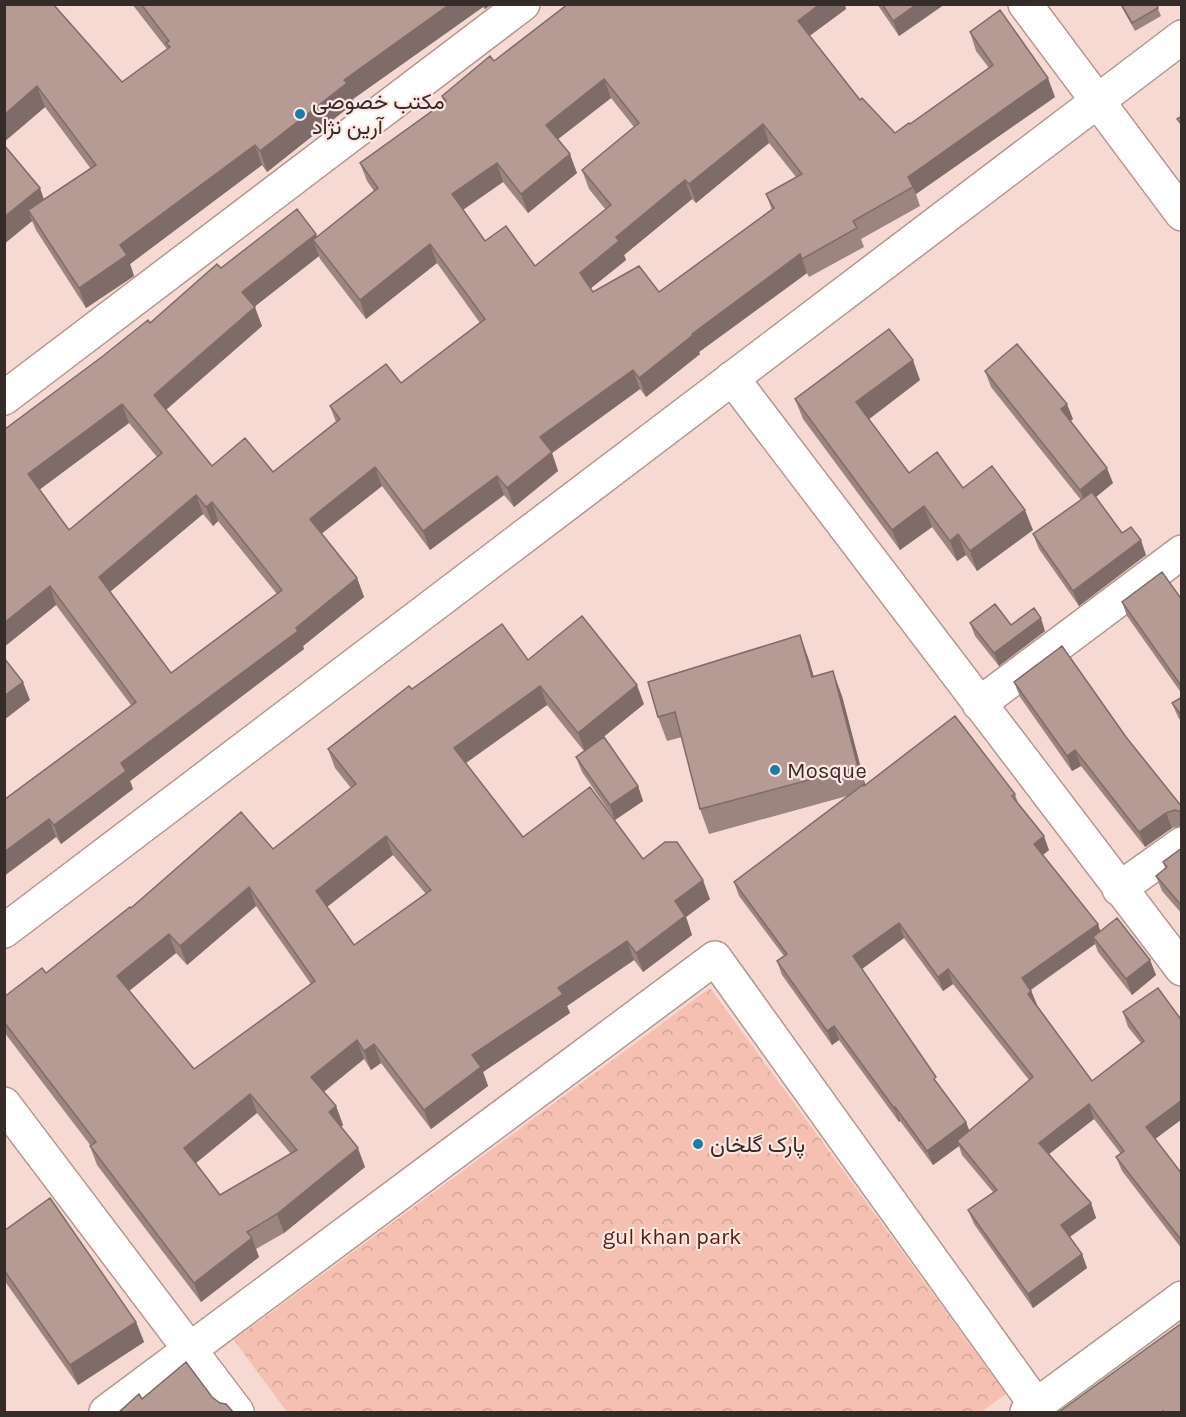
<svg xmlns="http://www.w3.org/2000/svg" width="1186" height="1417" font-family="Karla,Vazirmatn,sans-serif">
<defs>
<pattern id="forest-crowns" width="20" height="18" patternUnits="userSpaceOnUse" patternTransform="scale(1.5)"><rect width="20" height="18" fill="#f5bfb1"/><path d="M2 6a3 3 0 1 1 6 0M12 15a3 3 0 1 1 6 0" fill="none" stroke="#d3a498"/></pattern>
</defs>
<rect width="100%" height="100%" fill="#f5d9d2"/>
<path fill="url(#forest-crowns)" d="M710,988L1006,1394L981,1412H287L234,1340Z"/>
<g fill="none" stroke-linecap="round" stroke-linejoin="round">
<defs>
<path id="street" d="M732,378L1182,969
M4,398L523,4
M979,704L1182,552
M1119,889L1182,844
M4,1104L237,1412
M106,1412L715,958L1036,1405
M1027,1412L1182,1298"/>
<path id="secondary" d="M1025,4L1182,214
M4,931L1182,37"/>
</defs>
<use href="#street" stroke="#b29891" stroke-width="36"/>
<use href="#secondary" stroke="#b29891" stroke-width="36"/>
<use href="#street" stroke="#fff" stroke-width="33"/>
<use href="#secondary" stroke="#fff" stroke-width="33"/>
</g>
<path fill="#9c857f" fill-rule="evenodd" d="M4,4L122,82L167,49L132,4H492L485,9L483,7L353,99L354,103L267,172L262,165L130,264L134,276L86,308L36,230L32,221L4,244V145L44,200L91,169L45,107L4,142Z
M877,4H945L899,36Z
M1120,4H1156L1161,16L1135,31Z
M846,9L809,36L860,100L895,133L910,124L989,68L976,51L970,32L1055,97L916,194L920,206L861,239L864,247L809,277L807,273L699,352L700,354L646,397L640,389L552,453L558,471L514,507L504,495L430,550L382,486L321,534L357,578L364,597L303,646L304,649L130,781L133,789L61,844L56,837L4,876L131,705L56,605L4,647V430L150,323L221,268L317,237L374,191L367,181L360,163L444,103L442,96L494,61ZM611,98L634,127L582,170L589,189L606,210L535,266L485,241L463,210L503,182L528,213L577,173L558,139ZM769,143L796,177L766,194L772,210L659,292H593L590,289L626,260L624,255L692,199L696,203ZM319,256L320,259L366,319L437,263L480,323L401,383L330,406L336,422L273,472L212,466L166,410L262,326L254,307ZM129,423L157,457L69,530L40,489ZM203,514L213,526L218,521L277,594L171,673L110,592Z
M985,371L1073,419L1070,421L1113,483L1096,497L1122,533L1146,555L1079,606L1039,549L1033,534L1081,500L991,387Z
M920,380L869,419L909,473L963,488L1033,530L977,571L966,555L957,561L932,527L900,550L803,419L795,399Z
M1182,600V694L1127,616L1122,602Z
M970,623L1011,625L1045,631L999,666L975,636Z
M800,635L814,677L842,696L865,785L1015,794L1018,803L1049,850L1043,855L1098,924L1100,931L1150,960L1156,975L1132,995L1098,952L1095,944L1031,990L1037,1005L1092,1081L1141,1043L1128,1027L1123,1012L1182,1021V1119L1155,1139L1182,1174V1249L1122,1171L1116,1157L1121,1154L1094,1119L1049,1154L1091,1203L1096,1218L1070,1237L1082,1254L1087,1268L1033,1308L974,1224L968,1210L993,1192L962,1155L959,1146L933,1165L900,1121L899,1122L839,1040L832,1045L782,975L777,961L784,956L739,896L734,882L847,796L709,834L700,809L682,737L667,741L658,717ZM904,938L943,991L953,984L1029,1080L969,1130L966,1122L939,1087L862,969Z
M528,660L644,704L598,741L638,786L643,801L615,820L582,772L576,757L584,751L547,705L466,763L523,837L643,859L710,899L686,917L692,935L643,972L634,960L567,1006L570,1013L483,1072L488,1086L431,1129L381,1063L371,1070L364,1059L324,1092L336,1106L343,1125L341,1127L365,1167L284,1233L256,1249L259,1257L201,1302L97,1165L90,1146H91L4,1032V997L46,973L131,908L273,849L351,788L335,768L328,749L412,689ZM393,855L426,894L354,945L327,907ZM256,906L311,984L194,1069L129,991L176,953L187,965ZM257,1113L291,1154L220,1195L196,1163Z
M1014,682L1126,737L1182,807V826L1172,828L1145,847L1081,766L1072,771L1020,697Z
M1182,697V723L1178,717L1172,703Z
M1182,848V914L1162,891L1156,876L1165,868L1163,862Z
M4,1231L136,1322L144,1342L78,1385L4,1280Z"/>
<path fill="#7f6c68" d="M450,4H482L483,7L353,99L354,103L267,172L260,151L344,80Z
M483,4H492L485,9Z
M820,4H845L846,9L804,40L798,21Z
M917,4H945L899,36L893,21Z
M1048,78L1055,97L916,194L913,187L908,177Z
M604,79L611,98L553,143L546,125Z
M37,86L45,107L4,142V115Z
M763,124L769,143L696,203L689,184Z
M255,145L262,165L130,264L134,276L86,308L79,288L120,245Z
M570,154L577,173L528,213L521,194Z
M497,163L503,182L458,213L452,194Z
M685,180L692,199L624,255L626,260L586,292L580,273L616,237Z
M40,188L47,208L28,210L32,221L4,244V217Z
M316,234L323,253L313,240L319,256L249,311L242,292Z
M430,244L437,263L366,319L360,300Z
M800,254L807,273L699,352L700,354L646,397L639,378L692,334Z
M255,307L262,326L161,414L154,395Z
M913,360L920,380L864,423L856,402Z
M633,370L640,389L552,453L558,471L514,507L507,488L540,437Z
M122,404L129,423L35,493L28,474Z
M1067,404L1073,419L1066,425L1061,409Z
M375,467L382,486L316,538L310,519Z
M1107,468L1113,483L1086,505L1080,490Z
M497,476L504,495L430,550L423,531Z
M196,495L203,514L106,595L99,577Z
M212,502L218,521L213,526L206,507Z
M924,506L932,527L900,550L892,530Z
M1025,510L1033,530L977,571L970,551Z
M958,534L966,555L957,561L950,541Z
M1141,540L1146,555L1079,606L1073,591Z
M357,578L364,597L303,646L304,649L130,781L133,789L61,844L54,825L121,763L296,628Z
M50,586L56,605L4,647V623Z
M1041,618L1045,631L999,666L994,653Z
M800,635L809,660L821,702L812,677Z
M833,671L842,696L867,791L858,767Z
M23,682L30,700L4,720V696Z
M637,685L644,704L585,752L578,733Z
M540,686L547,705L460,767L454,748Z
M1075,750L1081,766L1072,771L1067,756Z
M638,786L643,801L615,820L610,805Z
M1166,813L1172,828L1145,847L1139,832Z
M49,819L56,837L4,876V852Z
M386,836L393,855L323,910L316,891Z
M1044,836L1049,850L1039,858L1034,844Z
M703,880L710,899L686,917L692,935L643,972L636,953L675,901Z
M249,887L256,906L187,965L180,946Z
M899,923L904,938L859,971L853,956Z
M1098,924L1103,939L1093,937L1095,944L1027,992L1022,978Z
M169,934L176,953L124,995L117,976Z
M627,941L634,960L567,1006L570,1013L483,1072L488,1086L431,1129L424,1110L472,1055L558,988Z
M1150,960L1156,975L1132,995L1126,979Z
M948,969L953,984L943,991L938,977Z
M1031,991L1037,1005L1028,994Z
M834,1026L839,1040L832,1045L827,1031Z
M357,1040L364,1059L318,1096L311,1077Z
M374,1044L381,1063L371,1070L364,1051Z
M250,1094L257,1113L191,1167L184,1148Z
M1182,1100V1119L1151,1142L1146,1127Z
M1089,1104L1094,1119L1045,1157L1039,1143Z
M336,1106L343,1125L336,1131L329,1112Z
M895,1107L900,1121L899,1122L894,1108Z
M966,1122L971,1136L957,1141L959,1146L933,1165L927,1151Z
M358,1148L365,1167L284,1233L277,1214Z
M1091,1203L1096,1218L1066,1239L1061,1225Z
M252,1238L259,1257L201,1302L194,1283Z
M1082,1254L1087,1268L1033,1308L1028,1294Z
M136,1322L144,1342L78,1385L70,1365Z"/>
<path fill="#b59b94" stroke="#7f6c68" stroke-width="1.5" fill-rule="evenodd" d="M4,4H53L122,82L170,47L166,43L169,41L141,4H450L344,80L347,83L260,151L255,145L120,245L127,255L79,288L28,210L96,165L37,86L4,115Z
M568,4H820L798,21L860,100L862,98L895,133L909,123L910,124L993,65L970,32L1000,10L1048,78L908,177L913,187L853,221L857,228L802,259L800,254L692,334L693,335L639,378L633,370L540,437L552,452L507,488L497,476L423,531L375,467L310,519L357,578L296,628L298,631L121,763L126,771L54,825L49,819L4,852V800L136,702L50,586L4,623V430L103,356L148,320L150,323L217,264L221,268L297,209L316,234L242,292L255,307L154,395L212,466L245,438L273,472L340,419L330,406L386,364L401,383L485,319L430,244L360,300L313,240L378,188L360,163L446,101L442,96L490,56L494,61ZM604,79L639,123L582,170L611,205L535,266L506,226L485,241L452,194L497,163L521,194L570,154L546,125ZM763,124L802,174L766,194L774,208L659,292L639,266L593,292L580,273L619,241L616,237L685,180L689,184ZM122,404L162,453L69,530L28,474ZM196,495L206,507L212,502L282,590L171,673L99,577Z
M882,4H917L893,21Z
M1121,4H1156L1158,8L1132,23Z
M1182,116V125L1177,119Z
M4,145L40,188L4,217Z
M889,329L913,360L856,402L909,473L937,452L963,488L992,466L1025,510L970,551L958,534L950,541L924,506L892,530L795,399Z
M1017,344L1067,404L1061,409L1107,468L1080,490L985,371Z
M1092,492L1122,533L1131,527L1141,540L1073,591L1033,534Z
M1162,572L1182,600V687L1122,602Z
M995,604L1011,625L1034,608L1041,618L994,653L970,623Z
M582,616L637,685L578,733L540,686L454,748L523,837L590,787L643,859L665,842H677L703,880L675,901L685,916L636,953L627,941L558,988L563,994L472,1055L481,1067L424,1110L374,1044L364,1051L357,1040L311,1077L336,1106L329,1112L358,1148L277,1214L247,1232L252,1238L194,1283L90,1146L96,1142L4,1022V997L42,968L46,973L130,907L131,908L241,812L273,849L356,784L328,749L409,686L412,689L502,624L528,660ZM386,836L431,890L354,945L316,891ZM249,887L315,981L194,1069L117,976L169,934L180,946ZM250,1094L297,1150L220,1195L184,1148Z
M800,635L812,677L833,671L858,767L700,809L675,712L658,717L648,682Z
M1062,646L1126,737L1182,807V812L1175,810L1166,813L1139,832L1075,750L1067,756L1014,682Z
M4,658L23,682L4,696Z
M1182,697V716L1172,703Z
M955,716L1015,794L1012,796L1044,836L1034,844L1098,924L1022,978L1031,991L1028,994L1092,1081L1144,1041L1123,1012L1158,988L1182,1021V1100L1146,1127L1182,1174V1241L1116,1157L1124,1151L1089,1104L1039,1143L1091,1203L1061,1225L1082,1254L1028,1294L968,1210L997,1190L957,1141L1033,1077L948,969L938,977L899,923L853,956L936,1077L934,1079L966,1122L927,1151L895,1107L894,1108L834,1026L827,1031L777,961L787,954L734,882L864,784V786Z
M604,737L638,786L610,805L576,757Z
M1182,848V906L1156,876L1167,867L1163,862Z
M1117,918L1150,960L1126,979L1093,937Z
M50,1198L136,1322L70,1365L4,1270V1231Z
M1182,1323V1413H1163V1411L1161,1413L1059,1412Z
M186,1362L212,1397L220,1403L226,1404L234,1413H118L139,1394L142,1399Z"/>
<g fill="#177ea8" stroke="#ffe8e2" stroke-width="2">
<circle cx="300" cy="114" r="6"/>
<circle cx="775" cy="770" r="6"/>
<circle cx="698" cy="1144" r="6"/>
</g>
<g text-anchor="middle" stroke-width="4.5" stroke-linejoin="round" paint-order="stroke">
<g font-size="22" fill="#352b28" stroke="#ffe8e2" text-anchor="start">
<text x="312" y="109">مکتب خصوصی<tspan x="312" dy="25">آرین نژاد</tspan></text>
<text x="787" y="778">Mosque</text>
<text x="710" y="1152">پارک گلخان</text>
</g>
<g font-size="22" fill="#561c0e" stroke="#ffe8e2">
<text x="672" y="1244">gul khan park</text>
</g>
</g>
<rect width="1186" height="1417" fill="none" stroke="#352b28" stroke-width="12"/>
</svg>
